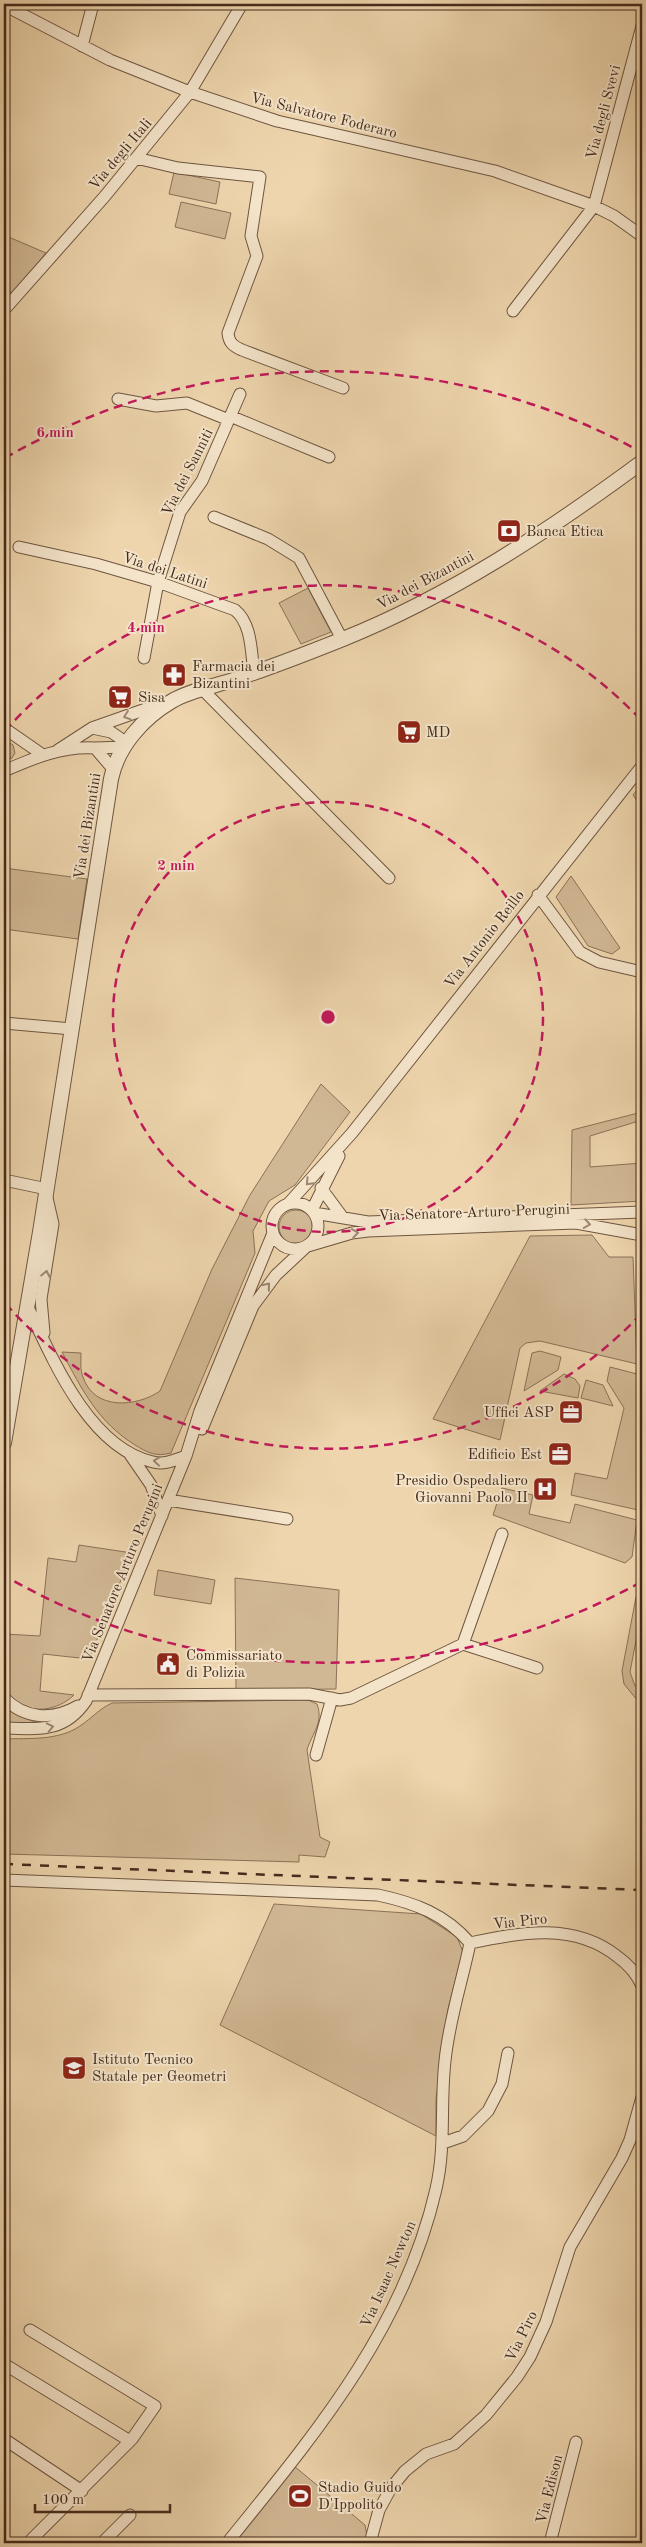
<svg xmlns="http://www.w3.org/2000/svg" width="646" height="2547" font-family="'Old Standard TT',serif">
<rect width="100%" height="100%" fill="#eed5ad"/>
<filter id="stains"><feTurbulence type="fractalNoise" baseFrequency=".004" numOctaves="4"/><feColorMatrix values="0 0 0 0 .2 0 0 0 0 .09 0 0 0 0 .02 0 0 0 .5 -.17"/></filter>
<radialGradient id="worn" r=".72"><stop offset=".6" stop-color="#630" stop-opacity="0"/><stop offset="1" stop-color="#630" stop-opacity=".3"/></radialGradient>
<path fill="#d1b894" stroke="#8a7258" d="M174,172L220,182L216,204L169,194Z
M181,202L231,213L225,239L175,227Z
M4,235L46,253L13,294L4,289Z
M308,588L331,632L301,644L279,603Z
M4,739L13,745L15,753L12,758L4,761Z
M642,784V808L633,795Z
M4,868L87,879L78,939L4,929Z
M571,876L620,948L612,954L588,946L556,897Z
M321,1084L350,1112L295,1185L269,1201L253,1231L255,1253L171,1453C156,1457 148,1453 135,1445C98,1422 82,1390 62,1352L81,1353C81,1361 80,1370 83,1377C94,1411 137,1407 160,1391L212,1269L250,1195Z
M642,1112V1120L590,1136V1167L642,1163V1201L571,1205L572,1130Z
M279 1227a17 17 0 1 1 34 0a17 17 0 1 1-34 0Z
M592,1235L609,1257H633L637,1364L540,1341L526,1343L520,1348L500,1440L433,1419L530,1236Z
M540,1351L561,1357L558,1370L524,1391L532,1353Z
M610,1367L637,1374L642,1498V1505L638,1510L571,1495L575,1473L607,1479L624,1408L607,1381Z
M564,1374L575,1379L580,1386L578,1398L540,1391Z
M586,1380L603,1385L613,1406L581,1398Z
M502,1488L533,1495L529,1514L570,1523L575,1504L637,1520L632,1557L625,1563L493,1515Z
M79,1545L132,1553L89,1659L43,1654L40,1691L74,1695C53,1716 10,1716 4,1680C1,1666 4,1648 4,1634L40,1636L48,1558L76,1562Z
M158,1570L215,1580L211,1604L154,1595Z
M235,1578L339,1590L336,1689L236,1690Z
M640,1592L642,1593V1609L630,1672L635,1686L642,1689V1706L624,1684L622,1671L636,1597Z
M308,1700L317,1704C324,1723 312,1733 307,1750L320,1837L330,1842L325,1857L299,1855V1862L4,1854V1739C29,1738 58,1741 80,1726C92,1718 99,1709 112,1703Z
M4,1705L18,1715L41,1724L4,1725Z
M274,1904L421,1914L457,1937L463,1952L448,2009L436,2099V2136L220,2025Z
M294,2466L365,2525L367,2536L366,2543H233Z"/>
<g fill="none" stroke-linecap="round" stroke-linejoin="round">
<defs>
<path id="minor" d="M4,5L110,60L190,92L277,121L495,171L594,206L614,216L642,236
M82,46L93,4
M136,158L178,168L260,177L251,236L257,256L228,333C229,343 233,346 242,350L343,388
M4,310L105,196L190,92L242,4
M513,311L594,206L642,26
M118,399L156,406L187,403L229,420
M230,416L329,457
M214,517L268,539L299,558L342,639
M19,547L96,564L158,582L235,610C252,624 251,652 254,673
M144,658L158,582L180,512L202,481L240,394
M203,690L389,878
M4,728L43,755
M92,728L111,732L127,743
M95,748L124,747
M58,750L92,728L163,703
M4,771C34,758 61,746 95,748L113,769
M538,895L580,952L599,962L642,972
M4,1023L72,1029
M4,1180L47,1189
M321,1188L341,1215
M272 1226a23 23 0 1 1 46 0a23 23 0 1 1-46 0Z
M288,1204L352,1133L642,766
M312,1210L339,1156
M314,1213L368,1222L642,1212
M308,1246L352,1233L368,1231L576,1223L642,1235
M27,1305C52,1358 89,1448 153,1462C164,1465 175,1460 186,1456
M44,1333L41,1299L53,1224L47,1198
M202,1429L253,1306L276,1275L306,1247
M129,1453L151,1485L162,1516
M168,1500L287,1519
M463,1644L502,1534
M88,1695L309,1694L340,1700L351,1698L463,1644L537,1668
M4,1698C25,1719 52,1721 78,1706
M4,1728C39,1729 64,1733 86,1701L186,1456L200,1411L273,1233
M316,1755L332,1698
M4,1880L378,1895C415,1903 445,1914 470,1943
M470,1943C521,1932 575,1922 618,1957C629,1965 637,1974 642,1986
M443,2143L463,2136L488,2111L502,2084L508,2053
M4,2364L130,2441
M4,2439L82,2491
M28,2543L132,2439L155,2406L30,2330
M102,2543L130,2515
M227,2543C315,2434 404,2329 436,2189C446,2146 440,2104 445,2061C449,2020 462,1982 470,1943
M370,2543L379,2510L391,2488L405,2471L426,2454L454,2444L486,2415L517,2377L530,2357L546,2322L570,2247L622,2158L630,2140L642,2097
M550,2543L576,2442"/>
<path id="tertiary" d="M4,1443L40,1232L111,779C118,746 143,718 172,701C190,690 216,686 236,679C272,667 308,653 343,639C450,596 550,530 642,462"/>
</defs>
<use href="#minor" stroke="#6e5640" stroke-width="13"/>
<use href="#tertiary" stroke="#6e5640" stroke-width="16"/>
<use href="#minor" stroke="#f4e4ca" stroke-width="11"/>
<use href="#tertiary" stroke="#f4e4ca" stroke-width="14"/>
<path stroke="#442b1c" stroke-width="2.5" stroke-dasharray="9 9" stroke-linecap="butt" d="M4,1864L642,1890"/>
</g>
<defs><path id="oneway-chevron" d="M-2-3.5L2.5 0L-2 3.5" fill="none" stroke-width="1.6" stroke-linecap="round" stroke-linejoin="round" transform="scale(1.25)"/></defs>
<g stroke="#9c8873">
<use href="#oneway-chevron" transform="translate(127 716) rotate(161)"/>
<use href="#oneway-chevron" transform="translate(309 1182) rotate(134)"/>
<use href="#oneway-chevron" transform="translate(587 1224) rotate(9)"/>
<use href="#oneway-chevron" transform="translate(355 1233) rotate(-9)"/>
<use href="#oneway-chevron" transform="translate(46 1274) rotate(-79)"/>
<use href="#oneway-chevron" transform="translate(267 1286) rotate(-51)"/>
<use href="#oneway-chevron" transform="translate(157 1461) rotate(-174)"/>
<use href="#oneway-chevron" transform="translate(50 1727) rotate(-13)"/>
</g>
<g fill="none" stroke="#c2185b" stroke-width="2.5" stroke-dasharray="9 6">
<circle cx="328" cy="1017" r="215"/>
<path d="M641 1314A431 431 0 0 1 5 1303M5 731A431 431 0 0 1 641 720"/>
<path d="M641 1582A646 646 0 0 1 5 1576M5 458A646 646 0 0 1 641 452"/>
</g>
<defs>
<symbol id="bank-square" viewBox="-11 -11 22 22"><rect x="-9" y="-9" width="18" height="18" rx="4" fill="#8f2418" stroke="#f4e4ca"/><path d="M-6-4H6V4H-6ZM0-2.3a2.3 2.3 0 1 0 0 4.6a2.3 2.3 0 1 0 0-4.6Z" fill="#fff"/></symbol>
<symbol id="pharmacy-square" viewBox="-11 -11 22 22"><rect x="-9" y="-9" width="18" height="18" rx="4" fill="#8f2418" stroke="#f4e4ca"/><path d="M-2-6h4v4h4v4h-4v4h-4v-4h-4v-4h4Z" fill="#fff"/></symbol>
<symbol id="supermarket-square" viewBox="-11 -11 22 22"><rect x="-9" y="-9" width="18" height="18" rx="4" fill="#8f2418" stroke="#f4e4ca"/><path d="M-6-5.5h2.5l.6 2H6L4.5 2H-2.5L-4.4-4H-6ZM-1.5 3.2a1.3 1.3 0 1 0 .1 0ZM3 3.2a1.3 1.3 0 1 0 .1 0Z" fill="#fff"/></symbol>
<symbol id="office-square" viewBox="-11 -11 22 22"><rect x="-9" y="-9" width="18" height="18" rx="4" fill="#8f2418" stroke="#f4e4ca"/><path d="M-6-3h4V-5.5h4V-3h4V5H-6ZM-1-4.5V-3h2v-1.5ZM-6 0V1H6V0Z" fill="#fff"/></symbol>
<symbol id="hospital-square" viewBox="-11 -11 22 22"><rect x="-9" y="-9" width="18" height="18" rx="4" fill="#8f2418" stroke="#f4e4ca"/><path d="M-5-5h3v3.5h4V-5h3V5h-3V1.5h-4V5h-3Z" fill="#fff"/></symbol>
<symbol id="civic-square" viewBox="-11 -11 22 22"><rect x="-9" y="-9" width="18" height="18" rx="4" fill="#8f2418" stroke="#f4e4ca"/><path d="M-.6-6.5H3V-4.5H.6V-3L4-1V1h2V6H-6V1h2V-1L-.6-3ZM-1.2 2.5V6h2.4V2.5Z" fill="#fff"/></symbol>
<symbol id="school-square" viewBox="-11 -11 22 22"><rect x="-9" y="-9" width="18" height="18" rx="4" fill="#8f2418" stroke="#f4e4ca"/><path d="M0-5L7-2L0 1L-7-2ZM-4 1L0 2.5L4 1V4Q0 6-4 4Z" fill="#fff"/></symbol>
<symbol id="stadium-square" viewBox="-11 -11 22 22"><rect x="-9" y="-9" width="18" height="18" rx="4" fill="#8f2418" stroke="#f4e4ca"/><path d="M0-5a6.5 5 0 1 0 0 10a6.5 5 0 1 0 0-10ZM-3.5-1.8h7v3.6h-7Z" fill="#fff"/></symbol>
</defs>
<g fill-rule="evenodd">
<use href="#bank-square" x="495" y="517" width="28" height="28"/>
<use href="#pharmacy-square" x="160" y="661" width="28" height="28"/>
<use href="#supermarket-square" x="106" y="683" width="28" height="28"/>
<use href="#supermarket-square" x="395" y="718" width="28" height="28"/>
<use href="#office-square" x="557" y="1398" width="28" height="28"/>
<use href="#office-square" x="546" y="1440" width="28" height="28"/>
<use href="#hospital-square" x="531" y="1475" width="28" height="28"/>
<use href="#civic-square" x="154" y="1650" width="28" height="28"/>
<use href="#school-square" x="60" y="2054" width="28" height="28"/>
<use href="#stadium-square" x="286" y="2482" width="28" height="28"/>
</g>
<g text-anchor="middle" stroke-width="4" stroke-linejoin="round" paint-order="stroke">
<g font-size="15" fill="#442b1c" stroke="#f4e4ca">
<text transform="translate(603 112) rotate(-75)" y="5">Via degli Svevi</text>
<text transform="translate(324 115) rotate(14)" y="5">Via Salvatore Foderaro</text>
<text transform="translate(120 154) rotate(-50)" y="5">Via degli Itali</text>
<text transform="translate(187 472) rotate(-63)" y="5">Via dei Sanniti</text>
<text transform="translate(165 570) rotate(18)" y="5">Via dei Latini</text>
<text transform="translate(425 580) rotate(-28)" y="5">Via dei Bizantini</text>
<text transform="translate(87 826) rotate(-81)" y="5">Via dei Bizantini</text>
<text transform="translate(484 939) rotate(-52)" y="5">Via Antonio Reillo</text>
<text transform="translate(474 1212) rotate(-2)" y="5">Via Senatore Arturo Perugini</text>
<text transform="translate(122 1573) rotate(-68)" y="5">Via Senatore Arturo Perugini</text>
<text transform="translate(520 1921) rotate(-6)" y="5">Via Piro</text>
<text transform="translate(388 2274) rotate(-66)" y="5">Via Isaac Newton</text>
<text transform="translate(521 2336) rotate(-64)" y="5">Via Piro</text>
<text transform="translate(549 2489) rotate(-76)" y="5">Via Edison</text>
</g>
<g font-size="15" fill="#442b1c" stroke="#f4e4ca" text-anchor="start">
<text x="526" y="536">Banca Etica</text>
<text x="192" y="671">Farmacia dei<tspan x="192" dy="17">Bizantini</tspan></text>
<text x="138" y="702">Sisa</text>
<text x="426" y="737">MD</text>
<text x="554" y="1417" text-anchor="end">Uffici ASP</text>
<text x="542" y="1459" text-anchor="end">Edificio Est</text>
<text x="528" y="1485" text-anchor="end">Presidio Ospedaliero<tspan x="528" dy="17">Giovanni Paolo II</tspan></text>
<text x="186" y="1660">Commissariato<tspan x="186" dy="17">di Polizia</tspan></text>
<text x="92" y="2064">Istituto Tecnico<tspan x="92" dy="17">Statale per Geometri</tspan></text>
<text x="318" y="2492">Stadio Guido<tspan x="318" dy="17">D'Ippolito</tspan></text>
</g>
</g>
<circle cx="328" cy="1017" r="8" fill="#c2185b" stroke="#f4e4ca" stroke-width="2.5"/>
<g font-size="15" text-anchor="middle" font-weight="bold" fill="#c2185b" stroke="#f4e4ca" stroke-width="4" stroke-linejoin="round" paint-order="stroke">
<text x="55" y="437">6 min</text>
<text x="146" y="632">4 min</text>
<text x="176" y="870">2 min</text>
</g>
<rect width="646" height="2547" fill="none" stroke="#eed5ad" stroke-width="20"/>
<rect x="5" y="5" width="636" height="2537" fill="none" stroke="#442b1c" stroke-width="2.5"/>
<rect x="10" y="10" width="626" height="2527" fill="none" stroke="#442b1c"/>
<path d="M35 2504v8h135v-8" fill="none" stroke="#442b1c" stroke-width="2.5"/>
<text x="42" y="2504" font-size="15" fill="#442b1c" stroke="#f4e4ca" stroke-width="4" paint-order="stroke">100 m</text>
<rect width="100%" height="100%" filter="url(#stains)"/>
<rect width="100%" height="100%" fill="url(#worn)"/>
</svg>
